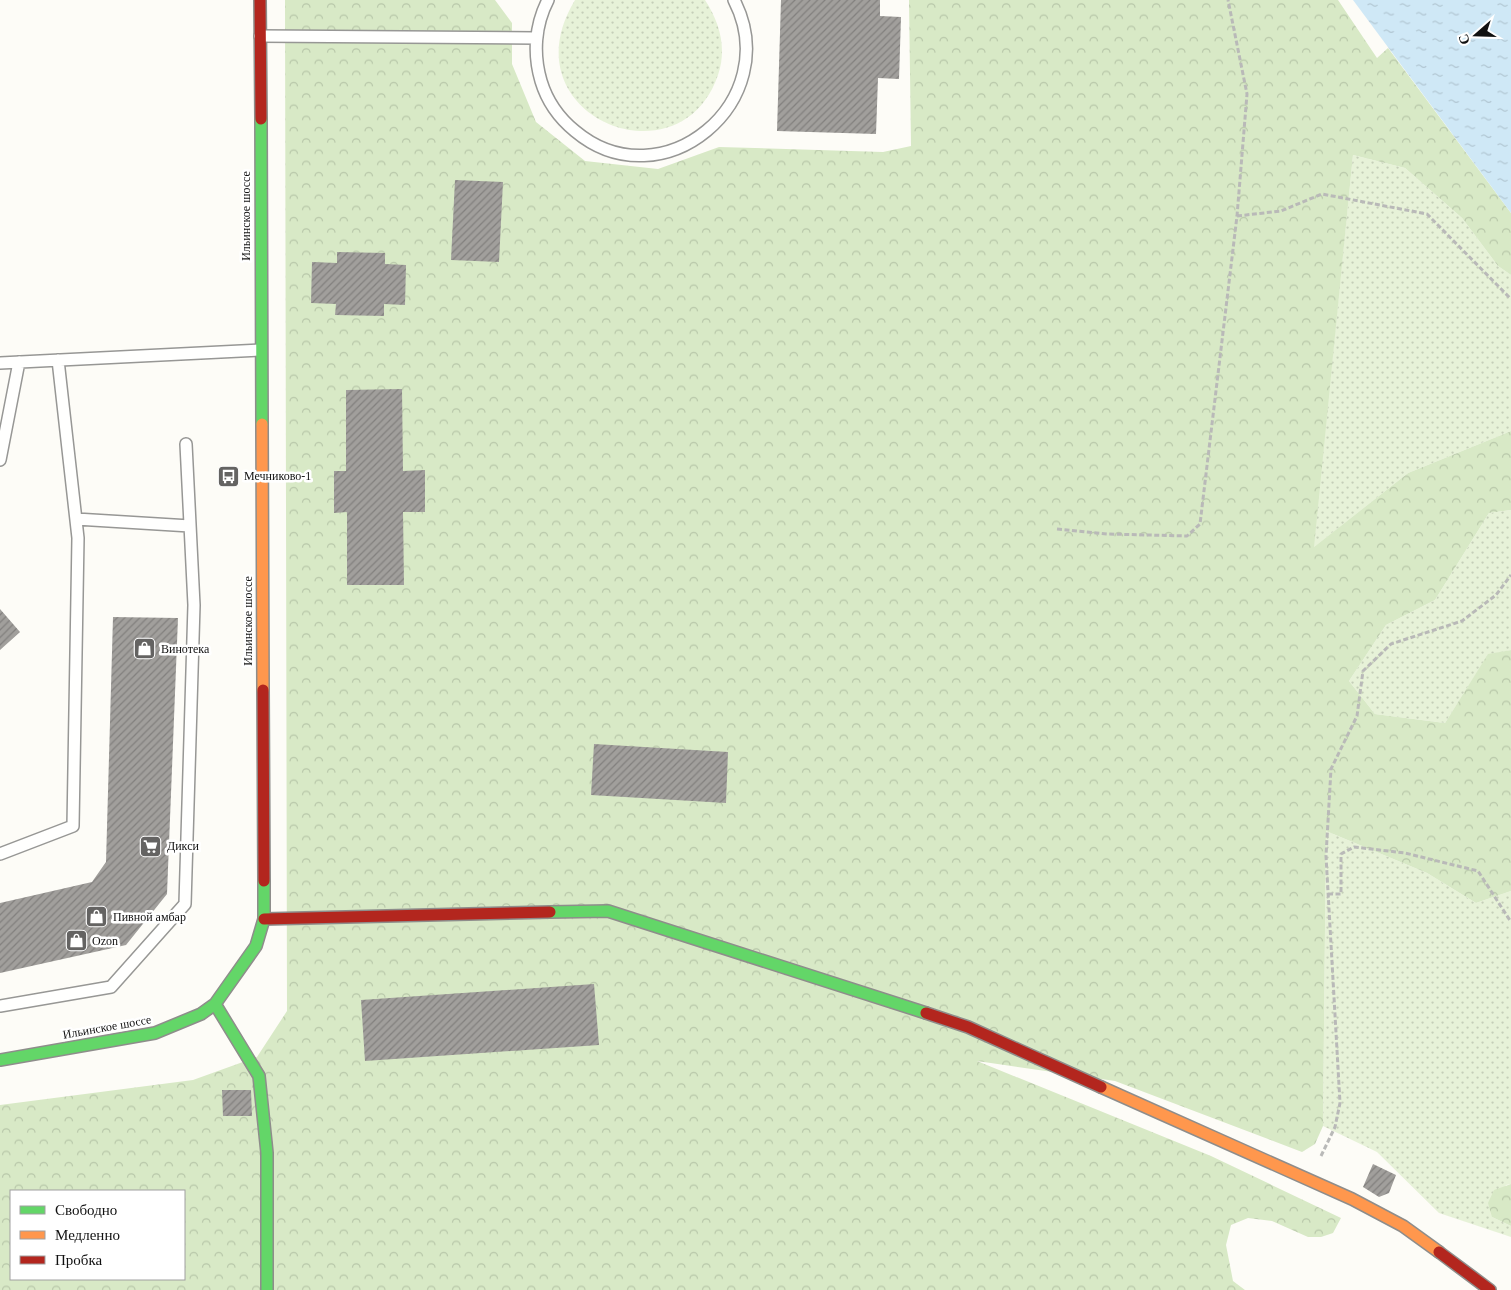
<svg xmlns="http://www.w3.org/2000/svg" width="1511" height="1290" font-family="Georgia,serif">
<defs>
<pattern id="grass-dots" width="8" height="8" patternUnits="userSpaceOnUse" patternTransform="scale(1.25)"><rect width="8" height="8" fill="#e7f2d8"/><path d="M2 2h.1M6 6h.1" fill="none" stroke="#c5ceb8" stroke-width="1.8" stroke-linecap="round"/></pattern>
<pattern id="forest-crowns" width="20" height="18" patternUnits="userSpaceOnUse" patternTransform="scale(1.25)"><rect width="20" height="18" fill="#d8e9c6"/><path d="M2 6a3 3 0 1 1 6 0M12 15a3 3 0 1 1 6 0" fill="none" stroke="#b8c7a9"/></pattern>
<pattern id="water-ripples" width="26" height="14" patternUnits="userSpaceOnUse" patternTransform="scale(1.25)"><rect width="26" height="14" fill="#cfe8f6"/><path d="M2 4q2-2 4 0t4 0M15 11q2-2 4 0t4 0" fill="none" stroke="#b1c6d2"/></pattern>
<pattern id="building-hatch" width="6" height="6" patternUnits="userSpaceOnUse" patternTransform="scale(1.25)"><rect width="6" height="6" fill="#a19f9c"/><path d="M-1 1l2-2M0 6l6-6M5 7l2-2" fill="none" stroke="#82807e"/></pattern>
</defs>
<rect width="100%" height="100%" fill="#fdfcf7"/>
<path fill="url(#grass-dots)" d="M575,0H705C720,23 727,48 718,75C680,187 505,115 575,0Z
M1353,155L1405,168L1462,218L1498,266L1511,275V431L1408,473L1313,548Z
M1511,510V650L1488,655L1445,723L1375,714L1349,681L1386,625L1435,600L1489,513Z
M1326,831L1427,873L1476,903L1511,891V1184L1506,1185L1492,1217L1511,1226V1237L1439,1213L1377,1152L1323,1126Z"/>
<path fill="url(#forest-crowns)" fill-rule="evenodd" d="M285,0H495L512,23V64L536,122L585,161L658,169L719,147L883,152L911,146L909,0H1338L1377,58L1388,48L1511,213V275L1498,266L1462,218L1405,168L1353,155L1314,547L1408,473L1511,431V510L1489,513L1435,600L1386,625L1349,681L1375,714L1445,723L1488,654L1511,650V891L1476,903L1427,873L1326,831L1323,1126L1315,1144L1302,1152L1115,1081L977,1061L1211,1156L1341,1218L1333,1233L1321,1237H1308L1272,1221L1248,1218L1231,1225L1226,1245L1233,1281L1245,1290H0V1105L193,1080L257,1057L287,1011ZM11,1191H184V1279H11Z
M1511,1184V1226L1492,1217L1488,1203L1494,1190Z"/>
<path fill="url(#water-ripples)" d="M1353,0H1511V213Z"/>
<path fill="url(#building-hatch)" d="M781,0H880V16L901,17L899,79L878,78L876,134L777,131Z
M455,180L503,182L499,262L451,260Z
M337,252L385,253V264L406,265L405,305L384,304V316L335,315L336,304L311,303L312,262L337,263Z
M402,389L403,471L425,470V512H403L404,585H347V512L334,513V471H346V390Z
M0,609L20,632L0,650Z
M113,617L178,618L167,894L126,945L0,973V903L92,882L106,862Z
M594,744L728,752L726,803L591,795Z
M594,984L599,1045L365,1061L361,1000Z
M222,1090H251L252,1116H223Z
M1373,1164L1396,1175L1389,1193L1379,1197L1363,1187Z"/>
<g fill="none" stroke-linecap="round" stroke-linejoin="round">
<defs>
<path id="lane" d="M548,0C535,25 533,54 541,81C547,101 559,118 575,131C662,204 786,101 734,0
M260,36L536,38
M0,363L261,350
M0,460L19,362
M76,519L190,526
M0,854L73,826L78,538L58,360
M0,1006L111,987L185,904L194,605L186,444"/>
<path id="fast" d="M261,119L262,424
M550,912L608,911L926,1013
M215,1004L259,1076L267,1153V1290
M0,1060L155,1033L201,1014L215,1004L256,946L264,919V881"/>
<path id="slow" d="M262,424L263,690
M1101,1087L1352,1199L1403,1226L1439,1252"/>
<path id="jam" d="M260,0L261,119
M263,690L264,881
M264,919L550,912
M926,1013L968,1027L1101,1087
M1439,1252L1490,1290"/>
</defs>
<use href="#lane" stroke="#979795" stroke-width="14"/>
<use href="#fast" stroke="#8e8d8b" stroke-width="14"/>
<use href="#slow" stroke="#8e8d8b" stroke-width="14"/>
<use href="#jam" stroke="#8e8d8b" stroke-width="14"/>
<path stroke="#b9b9b8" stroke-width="3" stroke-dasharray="5 2.5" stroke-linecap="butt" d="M1237,216L1281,211L1322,194L1427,214L1511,299
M1057,529L1107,534L1187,536L1200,524L1237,216L1247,94L1228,0
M1328,894H1341V854L1354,847L1405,853L1478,871L1511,922
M1321,1156L1335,1127L1340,1103L1326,856L1331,769L1357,716L1363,671L1391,644L1462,621L1496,595L1511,575"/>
<use href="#lane" stroke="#fffffe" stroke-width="11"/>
<use href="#fast" stroke="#63d668" stroke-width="11"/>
<use href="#slow" stroke="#ff974d" stroke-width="11"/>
<use href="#jam" stroke="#b3261e" stroke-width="11"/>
</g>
<defs>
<symbol id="bus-square" viewBox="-11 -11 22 22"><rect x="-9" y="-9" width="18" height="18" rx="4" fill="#646362" stroke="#fff"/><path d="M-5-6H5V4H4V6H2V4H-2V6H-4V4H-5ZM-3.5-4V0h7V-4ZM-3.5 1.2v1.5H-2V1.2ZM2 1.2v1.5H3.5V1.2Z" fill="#fff"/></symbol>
<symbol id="shop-square" viewBox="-11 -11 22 22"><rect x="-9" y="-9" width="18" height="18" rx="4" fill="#646362" stroke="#fff"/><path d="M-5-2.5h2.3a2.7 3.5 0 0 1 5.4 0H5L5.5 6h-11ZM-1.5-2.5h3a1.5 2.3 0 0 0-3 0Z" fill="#fff"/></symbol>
<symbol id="supermarket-square" viewBox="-11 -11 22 22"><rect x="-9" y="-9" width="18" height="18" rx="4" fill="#646362" stroke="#fff"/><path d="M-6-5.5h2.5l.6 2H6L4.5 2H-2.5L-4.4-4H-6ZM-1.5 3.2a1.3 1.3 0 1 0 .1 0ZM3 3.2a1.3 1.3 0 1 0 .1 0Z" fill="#fff"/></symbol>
</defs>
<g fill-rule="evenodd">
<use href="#bus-square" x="216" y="464" width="25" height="25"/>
<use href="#shop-square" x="132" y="636" width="25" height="25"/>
<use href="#supermarket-square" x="138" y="834" width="25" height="25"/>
<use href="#shop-square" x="84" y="904" width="25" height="25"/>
<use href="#shop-square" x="64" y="928" width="25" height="25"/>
</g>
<g text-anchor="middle" stroke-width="5" stroke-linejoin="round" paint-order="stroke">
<g font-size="12" fill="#111" stroke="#fff">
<text transform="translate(246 216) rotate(-90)" y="4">Ильинское шоссе</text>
<text transform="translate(248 621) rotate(-90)" y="4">Ильинское шоссе</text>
<text transform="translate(107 1027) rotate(-10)" y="4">Ильинское шоссе</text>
</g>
<g font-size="12" fill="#111" stroke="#fff" text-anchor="start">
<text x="244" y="480">Мечниково-1</text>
<text x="161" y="653">Винотека</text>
<text x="167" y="850">Дикси</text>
<text x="113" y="921">Пивной амбар</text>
<text x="92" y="945">Ozon</text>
</g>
</g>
<rect x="10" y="1190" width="175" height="90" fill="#ffffff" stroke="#a0a0a0"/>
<rect x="20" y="1206" width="25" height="8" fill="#63d668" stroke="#a0a0a0"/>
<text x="55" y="1215" font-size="15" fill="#111111">Свободно</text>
<rect x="20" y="1231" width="25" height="8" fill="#ff974d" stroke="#a0a0a0"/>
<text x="55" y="1240" font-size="15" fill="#111111">Медленно</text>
<rect x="20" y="1256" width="25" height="8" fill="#b3261e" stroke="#a0a0a0"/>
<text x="55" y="1265" font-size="15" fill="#111111">Пробка</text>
<g transform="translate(1476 35) rotate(250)" stroke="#ffffff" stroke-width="4" paint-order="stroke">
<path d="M0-4L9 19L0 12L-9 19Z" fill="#111111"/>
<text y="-8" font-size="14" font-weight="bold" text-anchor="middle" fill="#111111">С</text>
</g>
</svg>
